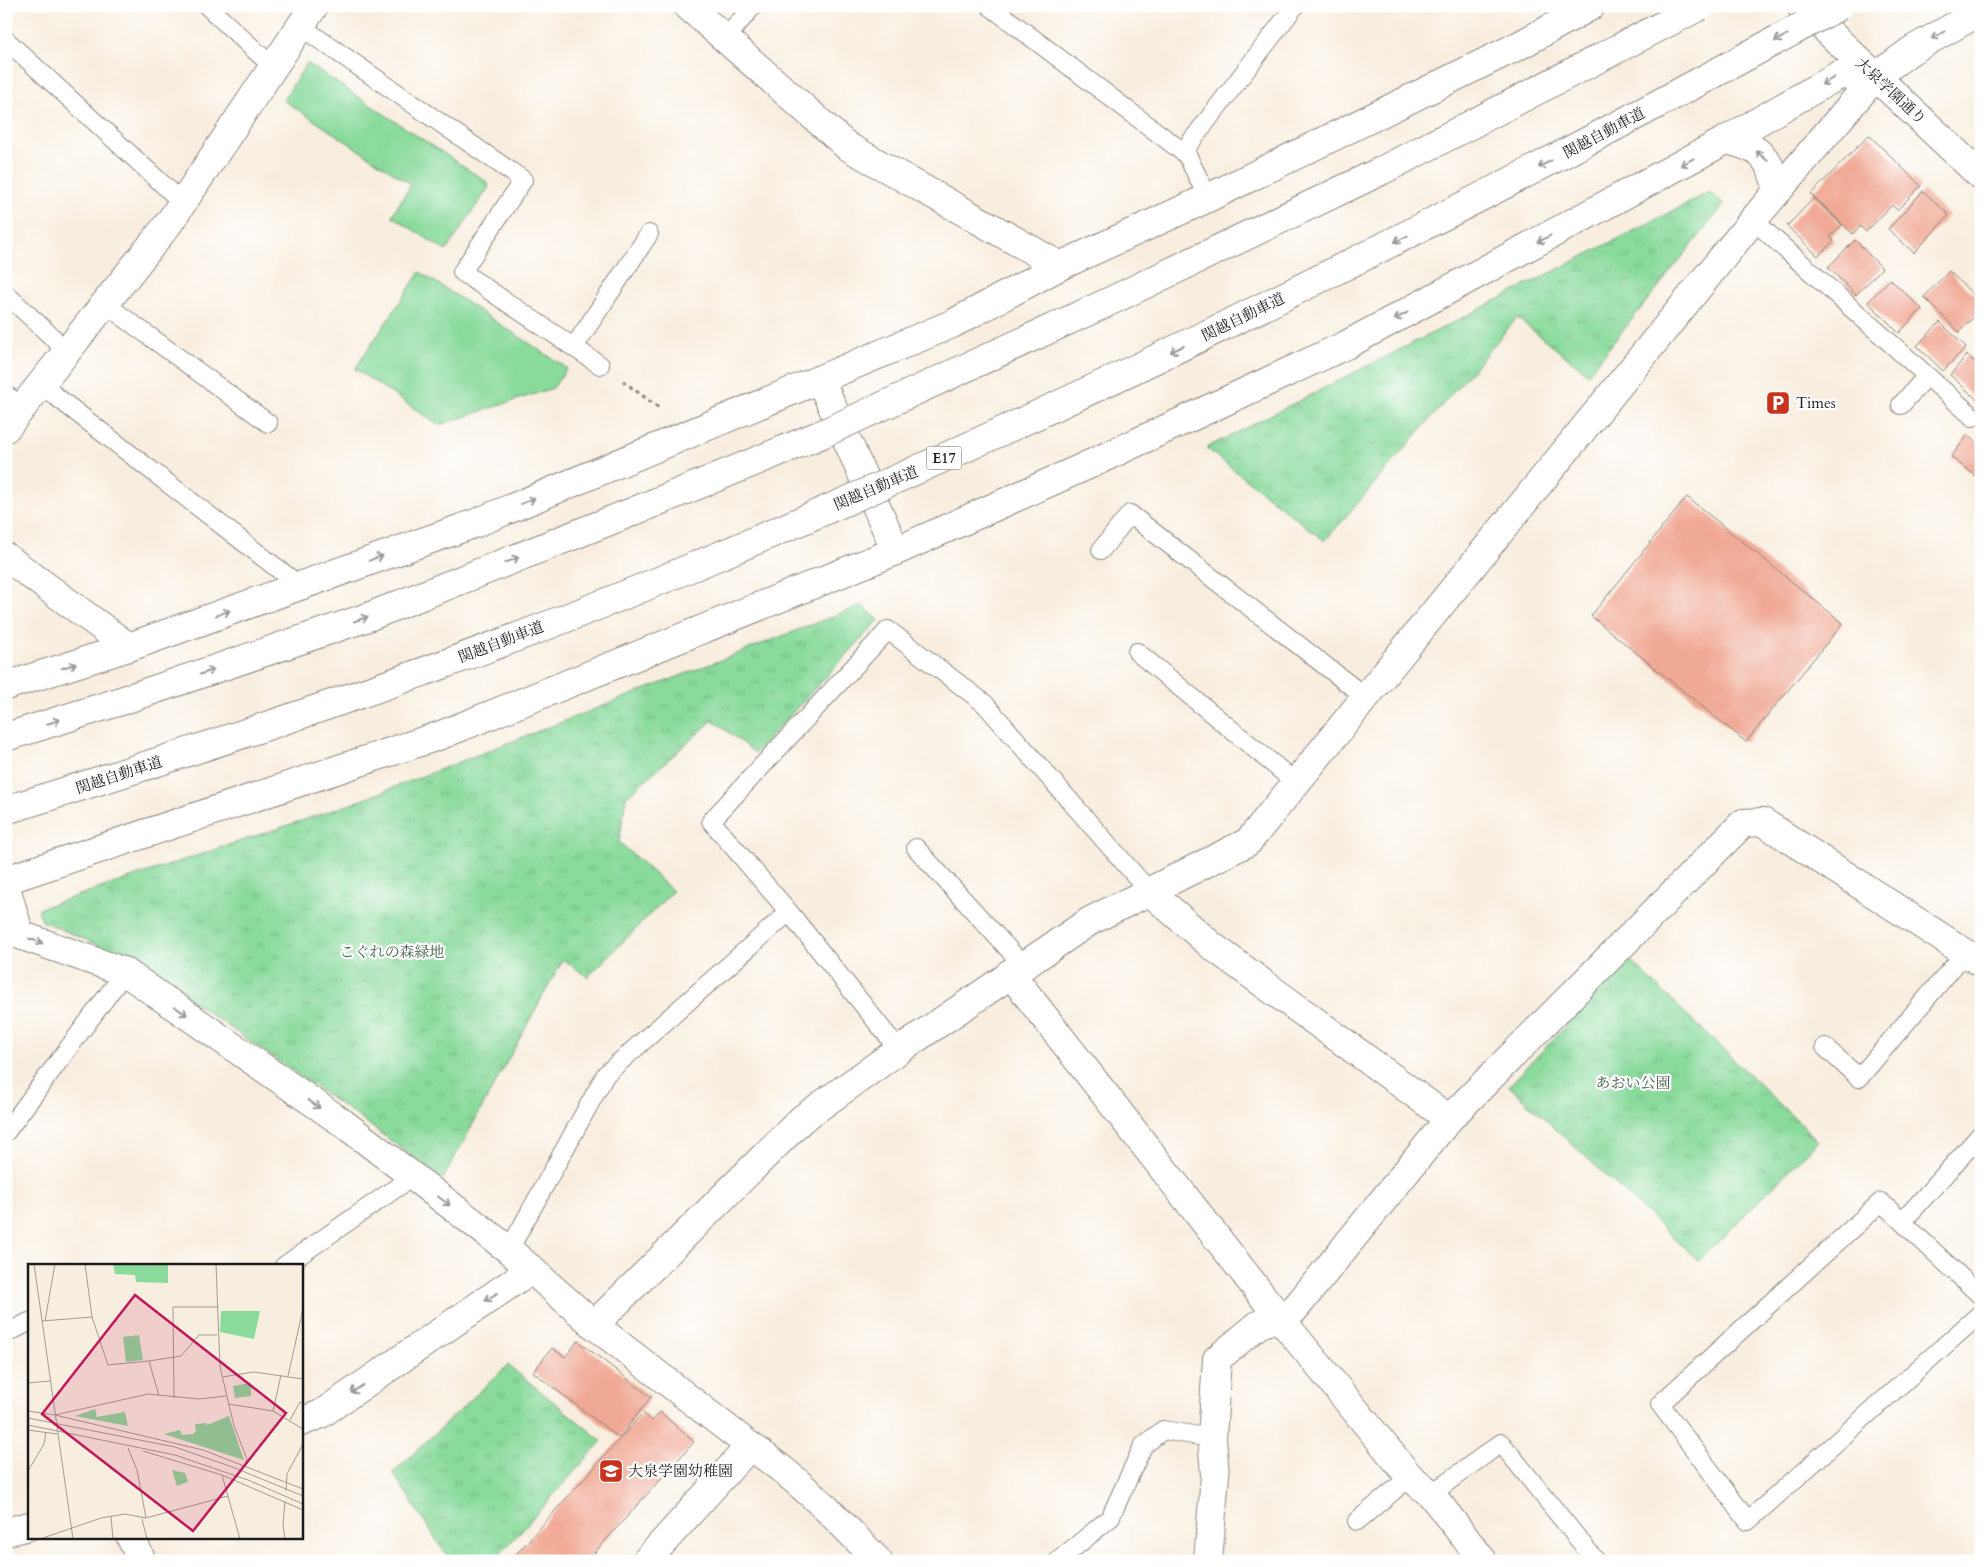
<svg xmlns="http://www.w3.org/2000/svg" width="1987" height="1567" font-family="Cardo,'Noto Serif JP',serif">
<defs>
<pattern id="park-tufts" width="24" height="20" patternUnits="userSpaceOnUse" patternTransform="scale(1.25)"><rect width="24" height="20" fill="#89da9b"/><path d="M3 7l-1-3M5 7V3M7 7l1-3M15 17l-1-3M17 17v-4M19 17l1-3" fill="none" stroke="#76ba85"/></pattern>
</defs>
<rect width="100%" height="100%" fill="#fff"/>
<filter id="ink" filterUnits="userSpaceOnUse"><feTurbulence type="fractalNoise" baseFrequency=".02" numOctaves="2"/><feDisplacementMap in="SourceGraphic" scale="10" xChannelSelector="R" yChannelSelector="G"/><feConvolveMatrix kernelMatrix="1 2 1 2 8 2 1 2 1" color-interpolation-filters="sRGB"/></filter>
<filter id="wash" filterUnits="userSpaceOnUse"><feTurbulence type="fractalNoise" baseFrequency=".0096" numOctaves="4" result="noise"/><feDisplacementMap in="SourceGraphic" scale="20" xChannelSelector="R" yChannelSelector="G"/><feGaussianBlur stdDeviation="1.12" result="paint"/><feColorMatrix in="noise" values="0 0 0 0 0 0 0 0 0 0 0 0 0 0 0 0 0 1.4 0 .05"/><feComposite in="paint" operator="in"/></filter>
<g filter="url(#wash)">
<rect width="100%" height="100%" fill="#f8eedf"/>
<path fill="#89da9b" stroke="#527b5c" d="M307,63L487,182L489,187L446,251L392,216L411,184L283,100Z
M420,272L567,368L553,388L439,425L355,369Z"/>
<path fill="url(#park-tufts)" stroke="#527b5c" d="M1710,192L1724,205L1588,374L1517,318L1325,541L1206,448Z
M862,605L879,620L755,753L713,720L626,797L619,842L673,891L588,977L563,959L443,1179L360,1118L133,960L42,921L38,909L354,803Z
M1629,959L1818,1141L1699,1261L1509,1086Z
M508,1365L602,1441L494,1561H450L393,1473Z"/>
<g id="blocks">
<path fill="#f0a994" d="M1869,135L1921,186L1897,210L1892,205L1866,232L1860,226L1853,234L1811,194Z
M1923,191L1949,215L1914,253L1888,229Z
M1814,198L1842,225L1830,237L1834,241L1818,256L1787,226Z
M1855,240L1882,268L1856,295L1828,267Z
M1949,271L1981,302V310L1959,332L1924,297Z
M1890,279L1922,309L1899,333L1868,302Z
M1940,322L1966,347L1943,371L1917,346Z
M1967,355L1981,367V403L1950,375Z
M1968,435L1981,445V480L1951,457Z
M1687,497L1843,623L1746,742L1591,616Z
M578,1341L651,1397L619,1438L533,1372L552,1348L565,1357Z
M660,1412L694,1442L587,1561H510L643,1413L652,1421Z"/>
</g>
</g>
<g filter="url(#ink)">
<use href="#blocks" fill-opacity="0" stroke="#8a857e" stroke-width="1"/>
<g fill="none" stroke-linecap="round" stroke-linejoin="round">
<defs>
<path id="lane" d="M207,6L272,66
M990,6L1187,155L1208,198
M300,26L523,180L462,272L600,365
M725,39L753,6
M6,40L183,203
M1183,152L1295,6
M1753,220L1973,417
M6,294L66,350
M104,303L268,423
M574,347L649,234
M40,384L300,586
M6,395L23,407
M1901,405L1927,376
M1101,550L1130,514L1364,696
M1137,652L1295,782
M916,848L1023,965
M1825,1047L1859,1078L1965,953
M899,1050L789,912L711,821L888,630L984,703L1149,891
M6,1132L125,972
M1903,1221L1981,1134
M509,1250L606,1074L789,912
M284,1266L412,1177
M1981,1296L1881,1202L1660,1404L1748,1521L1981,1313
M9,1332L29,1322
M1431,1494L1501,1443L1596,1561
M1357,1521L1410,1477
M1058,1561L1110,1518L1143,1446L1163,1430L1212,1438"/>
<path id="street" d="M688,6L847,146L1060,266
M1726,140C1760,147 1770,157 1778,191
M820,379L896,551
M6,428L169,223L314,6
M6,557L129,647
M6,686L129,647L476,523L952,324L1060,266L1208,198L1520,45L1591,6
M6,880L441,735L896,551L1086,466L1346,345L1726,140L1839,75L1875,77L1912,50L1981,11
M6,888L20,935L125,972L343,1123L509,1250L594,1325
M1149,891L1212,946L1449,1119L1743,823L1763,822L1981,963
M1010,973L1278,1316L1410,1477L1431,1494L1483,1561
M301,1422L321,1414L532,1269
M750,1446C798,1478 838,1519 878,1561
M6,1532L29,1526
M131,1538L142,1561
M1208,1561L1215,1475L1212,1438L1217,1359L1258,1325L1294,1310L1449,1119"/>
<path id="secondary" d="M1801,6L1981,176
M646,1561L750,1446L594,1325L802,1119L899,1050L1090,921L1248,842L1753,220L1875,77"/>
</defs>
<use href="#lane" stroke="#8a857e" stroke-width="20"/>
<use href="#street" stroke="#8a857e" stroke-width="30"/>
<use href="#secondary" stroke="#8a857e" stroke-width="30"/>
<path stroke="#8a857e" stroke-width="3" stroke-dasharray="4 4" stroke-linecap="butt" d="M623,381L659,408"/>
<use href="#lane" stroke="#fff" stroke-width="18"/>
<use href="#street" stroke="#fff" stroke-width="28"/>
<use href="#secondary" stroke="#fff" stroke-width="28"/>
<defs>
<path id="highway-bridge" d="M6,737L118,702L368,617L632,512L822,434L1102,305L1381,171L1700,6
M6,810C237,738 467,662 690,568C1084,404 1465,211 1839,6"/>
</defs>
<use href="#highway-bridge" stroke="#8a857e" stroke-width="30" stroke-linecap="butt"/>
<use href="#highway-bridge" stroke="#fff" stroke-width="28"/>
</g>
<defs><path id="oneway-shaft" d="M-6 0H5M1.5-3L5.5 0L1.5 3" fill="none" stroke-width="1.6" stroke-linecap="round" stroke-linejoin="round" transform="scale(1.25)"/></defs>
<g stroke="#999">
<use href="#oneway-shaft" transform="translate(1938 35) rotate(150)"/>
<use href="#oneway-shaft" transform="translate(1781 38) rotate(151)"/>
<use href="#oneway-shaft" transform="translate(1828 81) rotate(150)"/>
<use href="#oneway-shaft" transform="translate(1762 156) rotate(-139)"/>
<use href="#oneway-shaft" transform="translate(1687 162) rotate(151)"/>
<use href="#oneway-shaft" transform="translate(1545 164) rotate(152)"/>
<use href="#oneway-shaft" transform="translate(1401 239) rotate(153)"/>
<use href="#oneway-shaft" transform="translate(1544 239) rotate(152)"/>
<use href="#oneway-shaft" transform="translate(1401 316) rotate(152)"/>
<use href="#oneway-shaft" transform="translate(1177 349) rotate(154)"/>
<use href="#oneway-shaft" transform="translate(528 501) rotate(-23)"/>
<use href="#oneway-shaft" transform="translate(376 558) rotate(-20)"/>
<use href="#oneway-shaft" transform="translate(512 560) rotate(-22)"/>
<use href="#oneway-shaft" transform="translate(223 613) rotate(-20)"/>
<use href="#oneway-shaft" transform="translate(361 619) rotate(-19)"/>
<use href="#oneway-shaft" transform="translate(69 666) rotate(-18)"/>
<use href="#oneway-shaft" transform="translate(207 672) rotate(-19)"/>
<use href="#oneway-shaft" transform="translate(53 722) rotate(-17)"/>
<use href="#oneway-shaft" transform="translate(36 941) rotate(19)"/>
<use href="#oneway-shaft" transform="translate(181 1011) rotate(35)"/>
<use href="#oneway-shaft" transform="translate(314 1104) rotate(35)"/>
<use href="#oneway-shaft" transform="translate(444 1201) rotate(37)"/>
<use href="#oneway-shaft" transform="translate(491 1297) rotate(146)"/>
<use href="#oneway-shaft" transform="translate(357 1389) rotate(146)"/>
</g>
</g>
<defs>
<symbol id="parking-square" viewBox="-11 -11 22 22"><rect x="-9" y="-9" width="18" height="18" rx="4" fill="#c8321e" stroke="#fff"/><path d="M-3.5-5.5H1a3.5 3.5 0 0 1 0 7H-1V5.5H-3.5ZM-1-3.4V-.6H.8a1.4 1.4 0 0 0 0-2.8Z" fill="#fff"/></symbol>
<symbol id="school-square" viewBox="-11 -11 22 22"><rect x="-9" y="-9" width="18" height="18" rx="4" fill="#c8321e" stroke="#fff"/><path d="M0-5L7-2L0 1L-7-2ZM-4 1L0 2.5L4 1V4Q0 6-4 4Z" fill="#fff"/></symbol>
</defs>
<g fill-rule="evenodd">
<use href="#parking-square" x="1764" y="389" width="28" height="28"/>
<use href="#school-square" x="597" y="1457" width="28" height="28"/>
</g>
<g text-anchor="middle" stroke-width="4.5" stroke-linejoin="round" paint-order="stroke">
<rect fill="#fff" stroke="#606060" stroke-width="1" x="926.5" y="446.5" width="35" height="23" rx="4"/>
<g font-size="14" font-weight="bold" fill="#1c1c1c">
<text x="944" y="463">E17</text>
</g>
<g font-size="15" fill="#1c1c1c" stroke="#fff">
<text transform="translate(1891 91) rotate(43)" y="5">大泉学園通り</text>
<text transform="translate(1604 133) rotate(-28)" y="5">関越自動車道</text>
<text transform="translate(1243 317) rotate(-26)" y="5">関越自動車道</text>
<text transform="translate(876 488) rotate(-23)" y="5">関越自動車道</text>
<text transform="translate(501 642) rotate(-21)" y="5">関越自動車道</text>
<text transform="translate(119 775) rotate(-18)" y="5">関越自動車道</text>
</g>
<g font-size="15" fill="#1c1c1c" stroke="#fff" text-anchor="start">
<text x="1796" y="408">Times</text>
<text x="628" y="1476">大泉学園幼稚園</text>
</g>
<g font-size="15" fill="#425e48" stroke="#fff">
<text x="392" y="957">こぐれの森緑地</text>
<text x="1633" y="1088">あおい公園</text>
</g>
</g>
<g transform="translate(28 1264)">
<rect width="275" height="275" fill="#f8eedf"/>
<path d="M85,0H140V19L108,18L107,11L87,10ZM144,206L157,209L160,218L149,222Z" fill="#89da9b"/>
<path d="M193,47H232L226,75L192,68ZM111,71L115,96L98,98L95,73ZM223,119V132L207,134L205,122ZM67,145L69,153L97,148L100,162L47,152ZM201,152L216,196L136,170L152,166L154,171L165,170L168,167L167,160L178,159L179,161Z" fill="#89da9b"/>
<path fill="none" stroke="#a09a91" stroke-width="1" d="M6,0L45,275M57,0L64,53M188,0L192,103L206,162L219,195L217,200M14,57L64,53L80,101L121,97L131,132M17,57L27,0M121,97L153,92L171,71H189M260,112L275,45M194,113L226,108L275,115M0,119L22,117M146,134L145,43H190M200,140L245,147L275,165M0,147L27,151L120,130L171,135L198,132M245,147L253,111M27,151L175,186L275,225M0,154L147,183L207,204L275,232M262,156L272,138L275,140M0,161L147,191L220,216L275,240M0,166L29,170M100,184L109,206L118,254M115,187L194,211L275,246M0,207L16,180L18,168M194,211L212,275M258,227L259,210L275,180M83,252L85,275M114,255L119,275M12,275L73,254L97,250L118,254L200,232M257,275L255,260L257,237"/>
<path fill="#c2185b" fill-opacity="0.15" stroke="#c2185b" stroke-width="2.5" d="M107,31L258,149L165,267L14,150Z"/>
<rect width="275" height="275" fill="none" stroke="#1c1c1c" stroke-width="2.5"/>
</g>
<rect width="1987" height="1567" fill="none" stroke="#fff" stroke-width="25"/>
</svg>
